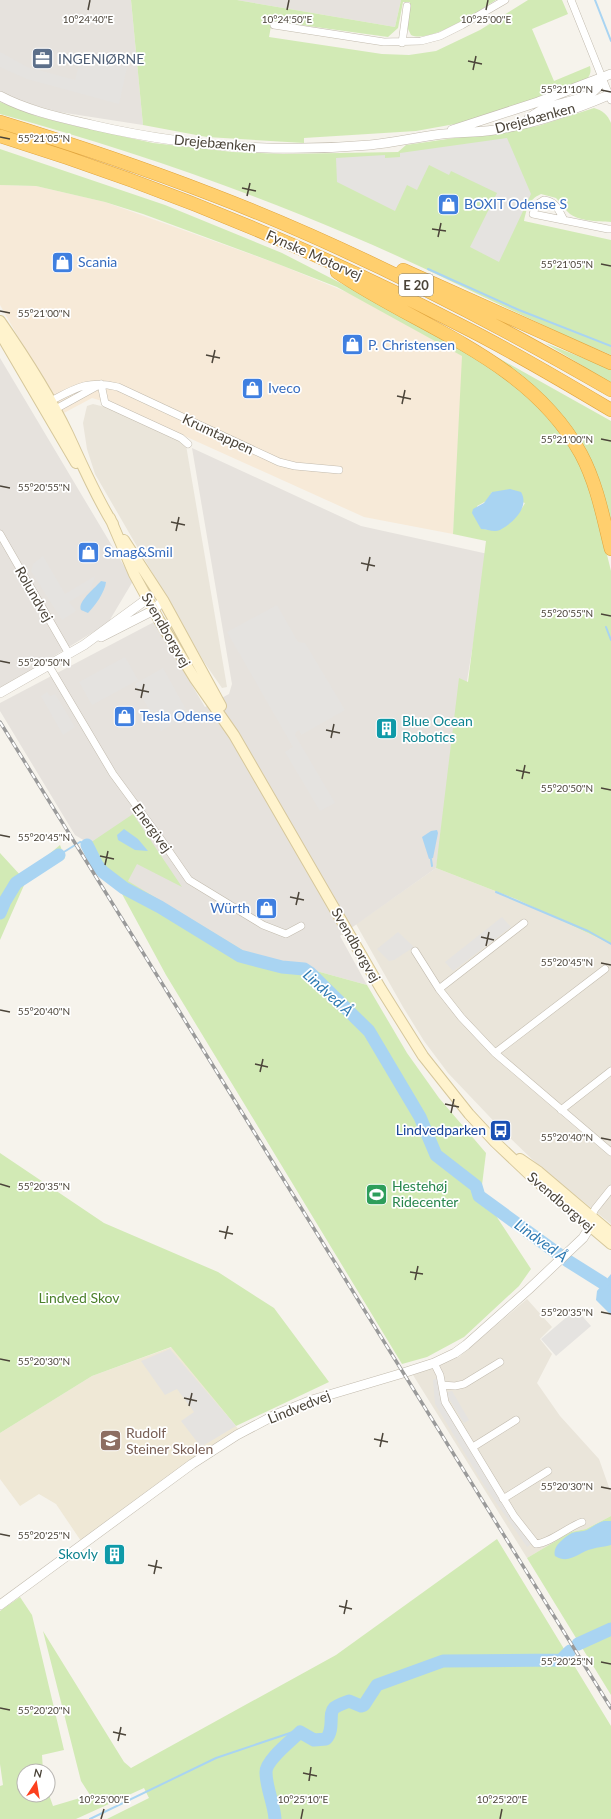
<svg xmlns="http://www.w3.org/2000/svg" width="611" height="1819" font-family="Lato,sans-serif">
<rect width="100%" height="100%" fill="#f6f3ec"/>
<path fill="#eae5da" d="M93,404L109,408L161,430L186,445L227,687L222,688L204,662L95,474L87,449L83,423L87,406Z
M436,868L516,899L611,944V1224L537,1164L506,1134L448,1073L424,1041L403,1007L356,924Z
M527,1299L552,1327L540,1339L552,1354L537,1383L560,1416L599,1459L611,1493V1516L586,1529L571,1532L527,1558L413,1375L459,1357Z"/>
<path fill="#f7ead8" d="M0,185L36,186L105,202L278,264L351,294L463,356L453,534L364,517L116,405L92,398L62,414L0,305Z"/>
<path fill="#e6e2dd" d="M0,0H131L143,125L59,112L23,102L0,91Z
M237,0H401L395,27Z
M0,358L133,581L108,623L0,689Z
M192,448L361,526L488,554L436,868L340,936L367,985L244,951L110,871L90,844L75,835L0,711V703L154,622L205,707L229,694L232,684Z"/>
<path fill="#efe8d6" d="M172,1347L239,1430L206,1449L81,1541L56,1504L39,1494L20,1506L0,1479V1433L92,1376Z"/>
<path fill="#d2eab5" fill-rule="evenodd" d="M131,0H237L395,27L401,0H496C479,11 430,44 411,35L407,27L410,2H403L398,28L388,37L272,21L269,37L382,54L409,55L436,51L480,30L528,0H562L568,14L532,29L554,81L590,66C592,75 588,79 581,83L466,122L416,131L304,138V143L207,137L143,125Z
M0,102L36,116L71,125L153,143L233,152L283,154L398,152L406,145L538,126L594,108C602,110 608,115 611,123V222C598,221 575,222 566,210C562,206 560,202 556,198L541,194C528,200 527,208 524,221L611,240V355C521,318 436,271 347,234C234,186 118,146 0,114Z
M0,149L165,205L282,253L391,309L445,339L497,372L526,395L554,424L576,457L588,485L596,510L611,571V944L516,899L436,868L459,678L468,682L486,541L453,534L462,356L337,287L278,264L143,214L105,202L36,186L0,185ZM492,492L525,503C517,518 502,533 484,529L477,506L488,500Z
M545,343L611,369V383Z
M486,351L611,421V532L584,450Z
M133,814L182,887L137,864L128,881L244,951L367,985L407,1053L439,1098L486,1153L481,1193L531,1269L519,1286L464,1337L427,1357L402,1364L166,975L115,881L97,865L87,845Z
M60,845L65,858L25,883L0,940V853L22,877Z
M0,1153L104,1223L218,1272L274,1308L329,1382L236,1426L171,1347L92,1376L0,1433Z
M611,1516V1695L527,1558L571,1532L586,1529Z
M497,1539L611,1726V1819H107L149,1798L144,1788L76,1819H0V1786L3,1785L0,1764V1611L20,1597L32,1615L64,1750L42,1755L43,1771H24V1795H48V1792L53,1806L90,1795L81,1781L43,1631L124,1762L131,1768L336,1655Z"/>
<path fill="#e5e3e0" d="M0,52L27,67L75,80L81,56L127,67L119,104L27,79L0,67Z
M507,138L531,194L499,262L470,247L497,193L451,171L449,175L429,165L417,190L407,185L395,211L337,182L336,158L385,155V158L400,157V153Z
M43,556L65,594L95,576L91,589L69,602L76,611L62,620L31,571L33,564Z
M277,605L298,642L305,643L345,710L301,735L299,730L296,732L295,735L335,803L320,811L285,752L293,747L227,632Z
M125,657L138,680L92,705L79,682Z
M163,668L189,715L161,731L135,684Z
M47,692L50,696L55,694L75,727L63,735L41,696Z
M502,917L511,927L453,971L445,962Z
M398,932L414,947L394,960L389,961L377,949Z
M576,1309L591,1326L556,1356L541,1339Z
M170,1349L236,1426L201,1447L181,1421L194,1412L177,1389L165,1395L141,1361Z
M438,1378L440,1399L532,1544L527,1547L484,1485L435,1404L433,1380Z
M452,1391L469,1420L464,1423L448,1397L447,1392Z"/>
<path fill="#a9d4f2" d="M510,489L521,492C530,507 513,523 500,530C494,533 487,529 481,529L472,513L473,509L484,503L492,492Z
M101,581L106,582C105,592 95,606 88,613L81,610C77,602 95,588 101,581Z
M124,829L138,839L148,851L135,850L118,840L117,835Z
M437,830L438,833L433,858L429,859L422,837L431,831Z
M611,1274V1315L596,1300L597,1291Z
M604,1521H611V1545C604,1547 598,1547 592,1549C578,1552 570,1565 555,1556C552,1547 563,1538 572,1533C577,1531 583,1532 587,1530C594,1526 597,1523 604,1521Z"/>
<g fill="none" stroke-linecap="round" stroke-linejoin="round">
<path stroke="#a9d4f2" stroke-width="2" d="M595,0L611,41
M428,269L519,310L611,346
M606,627L611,640
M59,855L80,842L86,843L87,845
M431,859L432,866
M496,892L588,931L611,944
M90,1819L216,1758L293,1732H300"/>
<path stroke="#a9d4f2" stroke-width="13" d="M87,845L97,865L103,872L124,888L160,907L240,956L282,967L304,969L310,973L369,1031L420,1117L436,1155L476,1186L479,1196L568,1261L603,1283
M0,913L5,901L16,883L59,855
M578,1644L611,1629
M275,1819C274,1803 266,1788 266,1772C266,1760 291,1741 300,1732L314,1740L326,1739C335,1729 328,1714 334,1708C338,1705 344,1703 349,1701L361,1706L364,1705L377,1685L443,1661L561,1660L570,1651"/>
<defs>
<path id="minor" d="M571,0L611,100
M274,25L384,42L421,41L440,36L462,25L505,0
M402,43L407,6
M564,220C559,211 556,201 544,200L536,205L533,214L608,229H611
M101,384L105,403L181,438L188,444
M47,403C74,389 87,379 118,387L279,462L295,466L339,470
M52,411L101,384
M0,534L69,654
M49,666L113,774L160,838L189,880L263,925L286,934L301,926
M415,951L439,989L461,1017L495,1053L611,1152
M439,989L524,923
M495,1053L605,969
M561,1110L611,1071
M591,1217L595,1209L611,1189
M434,1363L440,1375L445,1402L514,1516L536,1544C550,1543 568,1527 582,1522
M442,1385L455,1386L464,1384L500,1362
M473,1447L516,1420
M503,1499L548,1471"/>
<path id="tertiary" d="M0,96C28,111 62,118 92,125C182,146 278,153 370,145C391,143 413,138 435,135C454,132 475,133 494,130C533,124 574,110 611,94
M529,118C534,115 539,111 545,108C563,101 598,100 602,78
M452,130L538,102L611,74
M101,637L154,610L163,600
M0,693L84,645L147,599
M0,1605L192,1464L237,1435L275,1415L312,1400L403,1373L434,1363L455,1353L466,1345L528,1290L583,1238L588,1230L590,1220"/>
<path id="secondary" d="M0,321C25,357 49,394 68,434C82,464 95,495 113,524
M0,333L76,463
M110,518L134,574L159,620L195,679L234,735L381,989L423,1056L469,1114L495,1142L533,1178L611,1244
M124,540L163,600L221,706
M520,1159L539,1172L611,1233"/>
<path id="motorway" d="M0,122C72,144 143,168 213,195C351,248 483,316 611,390
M0,136C158,185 311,248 458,324C510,350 561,380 611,410
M403,270L611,363
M337,272C421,329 529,359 581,454C597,484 603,517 611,549"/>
</defs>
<use href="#minor" stroke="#c2bbae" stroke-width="8"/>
<use href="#tertiary" stroke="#c2bbae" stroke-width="10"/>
<use href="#secondary" stroke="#d6c79b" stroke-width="12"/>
<use href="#motorway" stroke="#e0a43c" stroke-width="14"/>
<use href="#minor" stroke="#fff" stroke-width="7"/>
<use href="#tertiary" stroke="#fff" stroke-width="9"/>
<use href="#secondary" stroke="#fff3cd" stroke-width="10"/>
<use href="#motorway" stroke="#ffcf6e" stroke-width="13"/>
<defs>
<path id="rail" d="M0,722L611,1708"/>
</defs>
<use href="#rail" stroke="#9a9a9a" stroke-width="3.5"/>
<use href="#rail" stroke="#fff" stroke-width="2" stroke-dasharray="6" stroke-linecap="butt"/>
</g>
<path fill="none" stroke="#4b4439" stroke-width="1.5" d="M88,10L90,0M287,10L289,0M486,10L488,0M468,61L482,64M473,70L476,56M601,90L611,92M0,137L10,139M242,188L256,191M247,196L250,183M432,229L446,231M438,237L441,223M601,264L611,266M0,311L10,313M206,355L220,358M212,363L215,350M397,396L411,399M402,404L405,390M601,439L611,441M0,486L10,488M171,522L185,525M176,531L179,517M361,563L375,566M367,571L370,557M601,614L611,616M0,661L10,663M135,689L149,692M141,698L144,684M326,730L340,733M331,738L334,724M516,770L530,773M522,779L525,765M601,788L611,790M0,835L10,837M100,856L114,859M105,865L108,851M290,897L304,900M296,905L299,892M481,937L494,940M486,946L489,932M601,963L611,965M0,1010L10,1012M255,1064L268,1067M260,1072L263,1059M445,1104L459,1107M451,1113L454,1099M601,1138L611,1140M0,1184L10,1187M219,1231L233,1234M225,1239L228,1226M410,1272L423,1274M415,1280L418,1266M601,1312L611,1314M0,1359L10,1361M184,1398L197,1401M189,1406L192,1393M374,1439L388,1442M380,1447L383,1433M601,1487L611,1489M0,1534L10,1536M148,1565L162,1568M154,1574L157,1560M339,1606L352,1609M344,1614L347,1600M601,1662L611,1664M0,1708L10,1710M113,1732L126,1735M118,1741L121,1727M303,1773L317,1776M309,1781L311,1767M101,1819L104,1809M301,1819L303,1809M500,1819L502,1809"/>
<defs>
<symbol id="office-square" viewBox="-11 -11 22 22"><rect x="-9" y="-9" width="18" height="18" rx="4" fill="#5c6f8a" stroke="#fff"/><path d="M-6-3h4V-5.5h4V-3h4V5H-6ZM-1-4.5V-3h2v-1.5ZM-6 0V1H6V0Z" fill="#fff"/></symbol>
<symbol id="shop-square" viewBox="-11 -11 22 22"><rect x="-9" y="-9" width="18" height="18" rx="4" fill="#3f7fe0" stroke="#fff"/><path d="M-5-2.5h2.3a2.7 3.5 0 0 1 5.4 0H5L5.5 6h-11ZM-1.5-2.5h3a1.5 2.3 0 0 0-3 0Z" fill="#fff"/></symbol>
<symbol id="building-square" viewBox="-11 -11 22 22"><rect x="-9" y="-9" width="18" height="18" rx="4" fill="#0f9aa8" stroke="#fff"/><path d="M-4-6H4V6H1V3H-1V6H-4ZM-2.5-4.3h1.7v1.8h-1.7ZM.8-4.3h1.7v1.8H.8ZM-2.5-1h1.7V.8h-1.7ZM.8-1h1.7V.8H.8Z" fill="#fff"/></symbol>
<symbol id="bus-square" viewBox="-11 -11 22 22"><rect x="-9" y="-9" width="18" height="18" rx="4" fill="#1a4fb4" stroke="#fff"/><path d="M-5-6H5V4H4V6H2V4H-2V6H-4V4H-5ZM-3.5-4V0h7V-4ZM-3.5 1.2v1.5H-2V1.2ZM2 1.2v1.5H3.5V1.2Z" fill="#fff"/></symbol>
<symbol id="stadium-square" viewBox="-11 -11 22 22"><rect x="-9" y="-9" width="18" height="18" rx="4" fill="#2e9e5b" stroke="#fff"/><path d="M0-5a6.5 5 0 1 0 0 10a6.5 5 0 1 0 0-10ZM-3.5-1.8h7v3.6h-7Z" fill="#fff"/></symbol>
<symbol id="school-square" viewBox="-11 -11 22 22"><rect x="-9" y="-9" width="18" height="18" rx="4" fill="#8d6e63" stroke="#fff"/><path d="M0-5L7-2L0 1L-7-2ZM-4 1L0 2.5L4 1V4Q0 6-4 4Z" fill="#fff"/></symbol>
</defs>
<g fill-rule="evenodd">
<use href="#office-square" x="30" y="46" width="25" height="25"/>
<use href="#shop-square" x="436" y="192" width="25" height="25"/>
<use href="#shop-square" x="50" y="250" width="25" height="25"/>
<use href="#shop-square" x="340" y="332" width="25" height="25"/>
<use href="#shop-square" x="240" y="376" width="25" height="25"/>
<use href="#shop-square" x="76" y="540" width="25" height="25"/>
<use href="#shop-square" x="112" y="704" width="25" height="25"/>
<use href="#building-square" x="374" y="716" width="25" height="25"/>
<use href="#shop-square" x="254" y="896" width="25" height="25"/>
<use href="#bus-square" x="488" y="1118" width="25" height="25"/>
<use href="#stadium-square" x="364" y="1182" width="25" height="25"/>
<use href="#school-square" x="98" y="1428" width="25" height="25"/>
<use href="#building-square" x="102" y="1542" width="25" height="25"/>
</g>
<g text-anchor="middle" stroke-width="3.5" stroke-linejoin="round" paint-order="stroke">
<rect fill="#fff" stroke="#817c74" stroke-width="1" x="399" y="274" width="34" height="22" rx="3"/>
<g font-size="13" font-weight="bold" fill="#4b4439">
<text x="416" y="290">E 20</text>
</g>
<g font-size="14" fill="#4e5e75" stroke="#fff" text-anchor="start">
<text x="58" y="64">INGENIØRNE</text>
</g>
<g font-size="14" fill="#4b4439" stroke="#fff">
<text transform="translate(535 118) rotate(-15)" y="5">Drejebænken</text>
<text transform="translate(215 143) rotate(5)" y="5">Drejebænken</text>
<text transform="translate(314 255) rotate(24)" y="5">Fynske Motorvej</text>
<text transform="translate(218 434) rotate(25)" y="5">Krumtappen</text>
<text transform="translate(34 594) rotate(60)" y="5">Rolundvej</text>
<text transform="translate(166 630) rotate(60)" y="5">Svendborgvej</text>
<text transform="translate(152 828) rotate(54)" y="5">Energivej</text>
<text transform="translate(356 945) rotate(60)" y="5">Svendborgvej</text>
<text transform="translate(561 1202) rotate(41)" y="5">Svendborgvej</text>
<text transform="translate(299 1407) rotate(-22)" y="5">Lindvedvej</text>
</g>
<g font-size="14" fill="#366cbe" stroke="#fff" text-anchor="start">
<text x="464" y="209">BOXIT Odense S</text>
<text x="78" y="267">Scania</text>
<text x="368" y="350">P. Christensen</text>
<text x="268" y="393">Iveco</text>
<text x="104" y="557">Smag&amp;Smil</text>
<text x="140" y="721">Tesla Odense</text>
<text x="250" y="913" text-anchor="end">Würth</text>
</g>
<g font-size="14" fill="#0d838f" stroke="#fff" text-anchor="start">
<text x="402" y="726">Blue Ocean<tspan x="402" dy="16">Robotics</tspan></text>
<text x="98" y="1559" text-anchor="end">Skovly</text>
</g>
<g font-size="14" fill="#164399" stroke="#fff" text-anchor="end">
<text x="486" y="1135">Lindvedparken</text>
</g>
<g font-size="14" fill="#27864d" stroke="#fff" text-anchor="start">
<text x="392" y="1191">Hestehøj<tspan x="392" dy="16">Ridecenter</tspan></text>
</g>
<g font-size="14" fill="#4a7f2a" stroke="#fff">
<text x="79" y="1303">Lindved Skov</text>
</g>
<g font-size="14" fill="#785e54" stroke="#fff" text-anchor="start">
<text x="126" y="1438">Rudolf<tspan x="126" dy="16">Steiner Skolen</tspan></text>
</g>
<g font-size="15" font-style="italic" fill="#2e7ab2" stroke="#fff">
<text transform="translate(328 993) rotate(42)" y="5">Lindved Å</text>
<text transform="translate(541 1241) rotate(36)" y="5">Lindved Å</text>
</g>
</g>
<g font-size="10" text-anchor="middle" fill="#4b4439" stroke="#fff" stroke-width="3.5" stroke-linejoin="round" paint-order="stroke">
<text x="88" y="23">10°24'40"E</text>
<text x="287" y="23">10°24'50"E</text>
<text x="486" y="23">10°25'00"E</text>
<text x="567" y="93">55°21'10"N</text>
<text x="44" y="142">55°21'05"N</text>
<text x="567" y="268">55°21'05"N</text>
<text x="44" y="317">55°21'00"N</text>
<text x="567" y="443">55°21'00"N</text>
<text x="44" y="491">55°20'55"N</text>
<text x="567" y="617">55°20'55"N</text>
<text x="44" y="666">55°20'50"N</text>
<text x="567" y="792">55°20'50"N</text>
<text x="44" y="841">55°20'45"N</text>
<text x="567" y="966">55°20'45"N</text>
<text x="44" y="1015">55°20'40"N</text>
<text x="567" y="1141">55°20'40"N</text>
<text x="44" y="1190">55°20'35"N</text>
<text x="567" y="1316">55°20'35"N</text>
<text x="44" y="1365">55°20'30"N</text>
<text x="567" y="1490">55°20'30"N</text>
<text x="44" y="1539">55°20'25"N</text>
<text x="567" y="1665">55°20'25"N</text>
<text x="44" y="1714">55°20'20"N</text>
<text x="104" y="1803">10°25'00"E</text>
<text x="303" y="1803">10°25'10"E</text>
<text x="502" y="1803">10°25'20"E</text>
</g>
<g transform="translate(36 1783) rotate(12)"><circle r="19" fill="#ffffff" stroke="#b7b4b0"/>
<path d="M0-3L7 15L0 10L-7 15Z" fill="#fc3f1d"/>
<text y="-6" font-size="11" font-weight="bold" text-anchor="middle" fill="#4b4439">N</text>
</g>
</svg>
